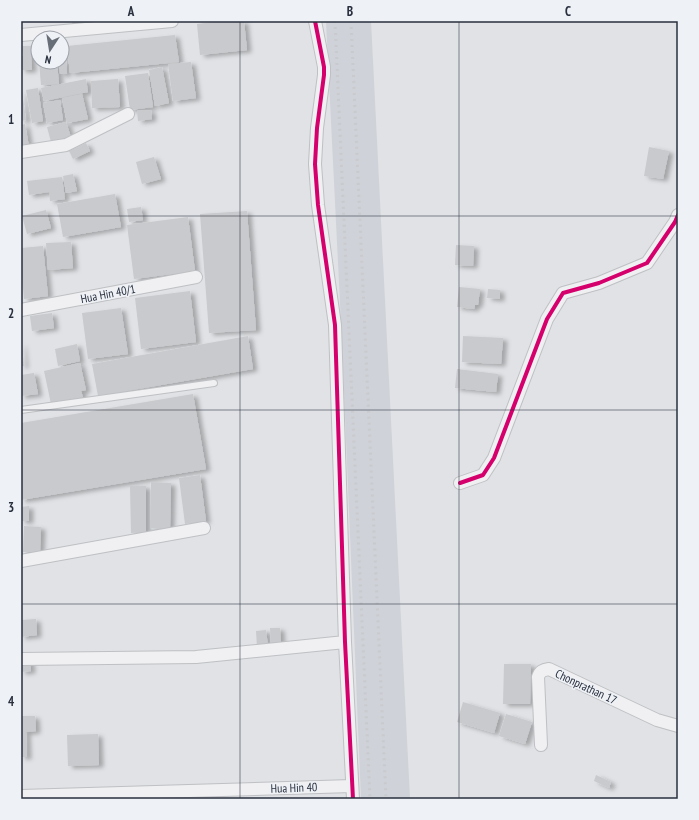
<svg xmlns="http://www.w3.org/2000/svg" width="699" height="820" font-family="'PT Sans Narrow',sans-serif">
<defs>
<filter id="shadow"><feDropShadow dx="4.5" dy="2.5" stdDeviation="2" flood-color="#0004"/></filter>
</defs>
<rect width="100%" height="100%" fill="#e0e2e5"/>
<path fill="#cfd2d8" d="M326,21H371L410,799H361L342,343Z"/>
<path fill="#c9cacd" filter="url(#shadow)" d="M72,21H100V25H72Z
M221,21H244L247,50L200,55L197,24Z
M175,35L179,62L70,73L67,46Z
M22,46H36V55H31L32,70H21V56H23Z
M62,47H65L67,74H60L59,62H62Z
M39,62H57L59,84L41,85Z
M191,62L196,98L173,101L168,64Z
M162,67L169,103L155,106L149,70Z
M148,73L153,107L130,110L125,76Z
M86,79L88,92L44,101L41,88Z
M118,79L120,107L92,108L91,81Z
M38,88L43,121L32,123L26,90Z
M22,91L26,120L21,121V92Z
M82,94L88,119L67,123L62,98Z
M60,100L63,120L47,123L43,103Z
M151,110L152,119L138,121L137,111Z
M66,122L71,137L51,142L47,127Z
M25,124L29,147L21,148V125Z
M86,143L90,151L73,159L69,151Z
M649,147L669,151L663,179L644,176Z
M154,157L161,179L142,184L136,162Z
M73,174L77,191L66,193L63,176Z
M62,177L65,199L50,201L49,192L29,195L27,181Z
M115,194L121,227L63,237L57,204Z
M141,207L143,220L129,222L127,209Z
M46,210L51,228L27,234L22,216Z
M247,211L256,330L209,333L200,214Z
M188,217L195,271L134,279L127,225Z
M71,242L73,268L48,270L46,243Z
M456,245L474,246L473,266L455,265Z
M43,246L48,296L24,299L21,265V248Z
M459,287L480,289L478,305H475L474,309L457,307Z
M488,289L500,290V299L487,298Z
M190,291L196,342L141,349L135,298Z
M121,308L128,354L88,359L82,313Z
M52,313L54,328L32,331L30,316Z
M248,336L253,369L98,396L92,364Z
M463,336L503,338L501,364L462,362Z
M21,344H22L24,366H21Z
M77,344L80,361L58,366L55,349Z
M80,363L86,390L81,391L83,397L51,404L44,371Z
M457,369L498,374L496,392L455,388Z
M34,373L38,394L21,396V375Z
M193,394L206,469L21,500V423Z
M200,475L206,521L185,524L179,478Z
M151,482L171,483L170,529L150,528Z
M130,486H146V532L131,533Z
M29,506V521H21V507Z
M24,526L41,527L40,552H23Z
M36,619L37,635L21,637V620Z
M270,628H280L281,645L271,646Z
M266,630L268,646L257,647L256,631Z
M30,660L31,671L21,672V661Z
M504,664H531L530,704H503Z
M463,702L500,713L494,733L457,722Z
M506,714L532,722L525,744L499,736Z
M21,716H35L36,731L26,732L27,757H21Z
M98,734L99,765L68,766L67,735Z
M596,775L611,782L609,788L594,781Z"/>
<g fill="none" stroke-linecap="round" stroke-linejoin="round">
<defs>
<path id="lane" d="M21,410L214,383"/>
<path id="street" d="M315,21L324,67V75L317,128L315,164L318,205L335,325L345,642L353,799
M21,35L172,21
M21,152L66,145L128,114
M21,310L196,277
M460,483L483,475L494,458L547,319L563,293L599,283L647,263L675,222L678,215
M21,561L204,528
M21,659L196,657L345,642
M541,745L538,677C540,671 543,670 549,669L657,720L678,726
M21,796L352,786"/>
</defs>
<use href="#lane" stroke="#bec0c3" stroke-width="8"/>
<use href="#street" stroke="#bec0c3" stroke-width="14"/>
<use href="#lane" stroke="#f0f0f2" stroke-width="6"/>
<use href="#street" stroke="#f0f0f2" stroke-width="12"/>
<path stroke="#c9cacd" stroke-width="3" stroke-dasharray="2 4" stroke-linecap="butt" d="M335,21L370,799
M351,21L386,799"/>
<defs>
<path id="cycleway" d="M315,21L324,67V75L317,128L315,164L318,205L335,325L345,642L353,799
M460,483L483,475L494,458L547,319L563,293L599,283L647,263L675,222L678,215"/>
</defs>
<use href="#cycleway" stroke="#eef1f5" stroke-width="6"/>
<use href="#cycleway" stroke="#d6006c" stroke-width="4"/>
</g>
<path fill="none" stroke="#282f3e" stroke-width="1" stroke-opacity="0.55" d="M240,21V799M459,21V799M21,216H678M21,410H678M21,604H678"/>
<g text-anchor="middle" stroke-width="3" stroke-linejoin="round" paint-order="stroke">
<g font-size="12" fill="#282f3e" stroke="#eef1f5">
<text transform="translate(108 294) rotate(-11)" y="4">Hua Hin 40/1</text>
<text transform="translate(586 687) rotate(25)" y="4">Chonprathan 17</text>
<text transform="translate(294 788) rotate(-2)" y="4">Hua Hin 40</text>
</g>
</g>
<rect width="699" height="820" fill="none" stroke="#eef1f5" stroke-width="44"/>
<g transform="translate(50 50) rotate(192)"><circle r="19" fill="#eef1f5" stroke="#9fa3ac"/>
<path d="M0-3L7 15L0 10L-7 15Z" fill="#686e78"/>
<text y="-6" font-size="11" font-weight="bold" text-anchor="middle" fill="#282f3e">N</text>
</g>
<rect x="22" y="22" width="655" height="776" fill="none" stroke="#282f3e" stroke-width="1.5"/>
<g font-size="13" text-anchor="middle" font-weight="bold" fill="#282f3e">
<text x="131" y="16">A</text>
<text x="350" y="16">B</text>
<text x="568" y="16">C</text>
<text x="11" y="124">1</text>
<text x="11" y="318">2</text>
<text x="11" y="512">3</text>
<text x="11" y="706">4</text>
</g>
</svg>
